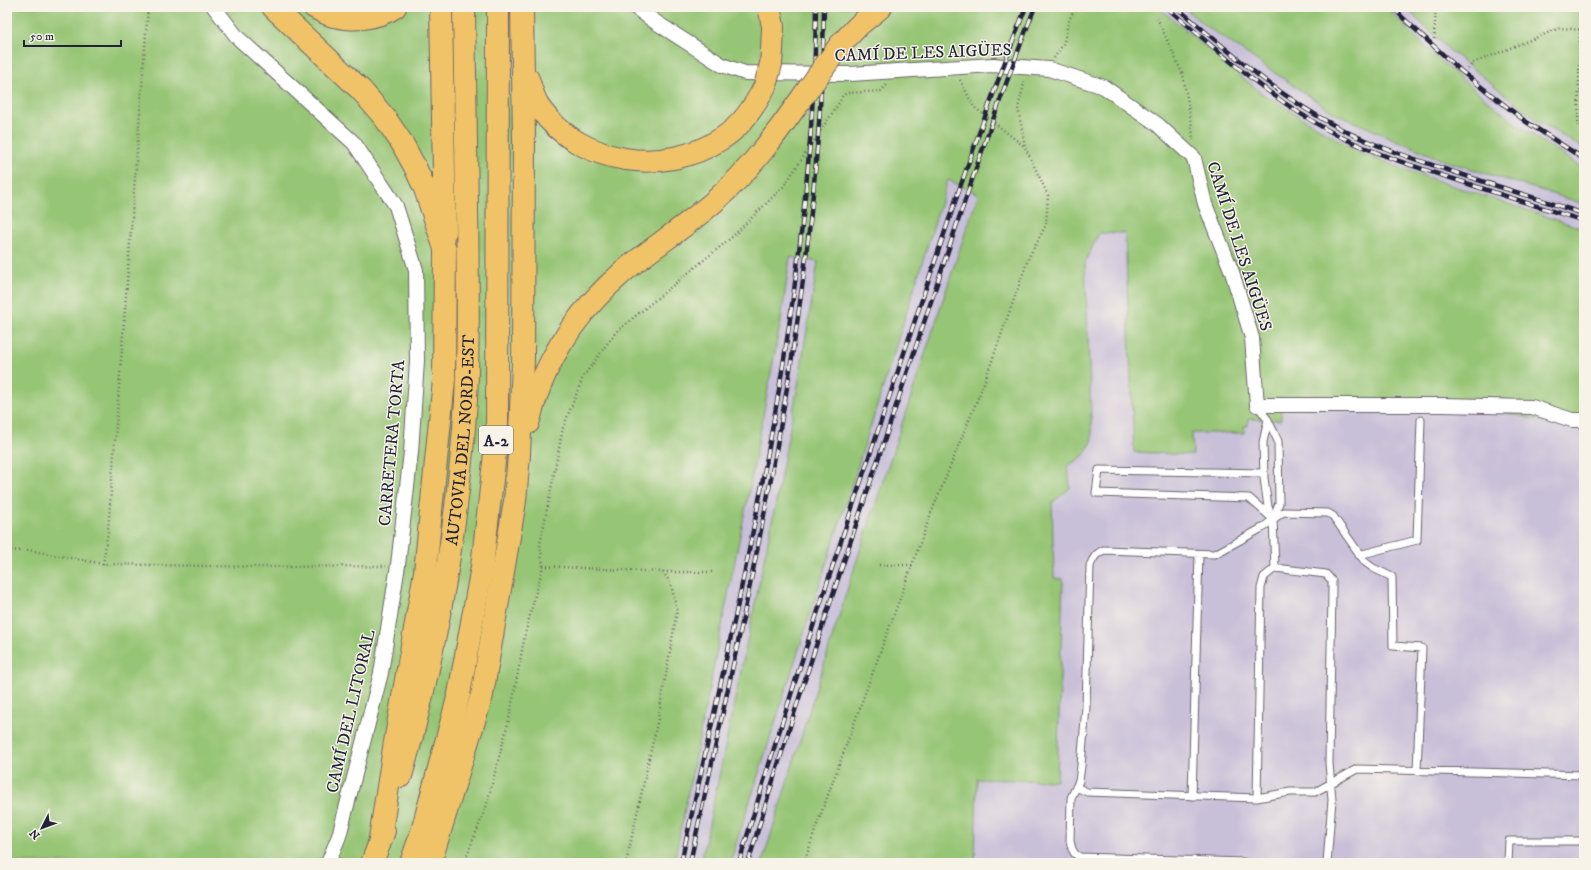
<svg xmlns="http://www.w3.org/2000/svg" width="1591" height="870" font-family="'IM FELL DW Pica',serif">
<rect width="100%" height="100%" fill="#f7f3e8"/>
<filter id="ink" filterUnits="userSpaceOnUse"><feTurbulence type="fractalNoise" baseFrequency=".025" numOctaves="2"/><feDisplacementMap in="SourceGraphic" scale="8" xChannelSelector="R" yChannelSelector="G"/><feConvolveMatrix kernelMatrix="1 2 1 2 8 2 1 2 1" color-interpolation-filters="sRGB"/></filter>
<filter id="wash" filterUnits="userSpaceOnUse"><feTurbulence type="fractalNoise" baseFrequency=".012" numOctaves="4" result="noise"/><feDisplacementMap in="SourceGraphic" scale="16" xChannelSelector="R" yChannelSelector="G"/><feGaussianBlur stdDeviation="0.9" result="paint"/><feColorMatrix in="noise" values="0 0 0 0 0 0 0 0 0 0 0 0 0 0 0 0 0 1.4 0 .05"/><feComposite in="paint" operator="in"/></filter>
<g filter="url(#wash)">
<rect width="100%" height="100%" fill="#f3ddc0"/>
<path fill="#c8bfd8" d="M1158,7H1183L1203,24L1334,113L1440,159L1584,204V229L1438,181L1360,153L1260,92Z
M1386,7H1405L1448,49L1541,123L1584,149V169L1516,124L1440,61Z
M948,180L978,194L848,587L762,863H730L872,422Z
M1099,233H1125L1133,420L1193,455L1192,433H1244V425L1248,419L1281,406L1496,411L1584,425V863H975L977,778L1057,780L1063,579H1054L1052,503L1070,488L1068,466L1083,456L1092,442L1085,262Z
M790,257L818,261L798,385L777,497L701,863H674L749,491L781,320Z"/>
<path fill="#96c574" stroke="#5c7458" d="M7,7H1158L1260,92L1360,153L1438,181L1584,229V425C1554,426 1526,416 1496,411L1281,407V420L1248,419V426H1244V433H1192L1193,455L1134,452L1125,233H1099L1085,262L1092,442L1083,456L1068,466L1070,488L1052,503L1054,578L1063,579L1057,781L977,779L975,863H762L848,587L978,194L948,180L872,422L730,863H701L777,497L798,385L818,262L790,257L781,320L749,491L674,863H7Z
M1183,7H1386L1440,61L1516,124L1584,169V204L1440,159L1334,113L1203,24Z
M1405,7H1584V149L1541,123L1448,49Z"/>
</g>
<g filter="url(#ink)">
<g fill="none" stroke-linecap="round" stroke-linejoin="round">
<defs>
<path id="service" d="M1257,405L1268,420L1278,441L1279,503L1273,519
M1268,420L1263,442L1264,478L1268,507L1273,519L1275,568
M1264,473L1099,470L1096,493L1249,498L1273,519
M1359,555L1417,540L1421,420
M1076,787L1087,792L1257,798L1290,792H1315L1357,769L1584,775
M1192,796L1199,554
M1257,798L1261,588L1264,577L1275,568L1326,574L1332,581V590L1329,763L1332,800L1327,863
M1245,863L1243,862L1080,857L1075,854L1072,849L1070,841L1071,798L1079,781L1081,766L1086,707L1090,566C1093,558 1096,553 1104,550L1215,554L1262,528L1283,512L1328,513L1333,516L1365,562L1373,568L1392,577L1393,646L1422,648L1417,771
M1508,863L1509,841H1584"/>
<path id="minor" d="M214,7L237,37L354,143L396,206L416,270L417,361L411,452L398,565L381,673L339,836L328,863
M635,7L654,21L722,65L745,73L850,74L993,65L1049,69L1104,87L1157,124L1194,158L1205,204L1232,272L1252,338L1257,405H1442L1532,407L1572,420H1584"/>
<g id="motorway">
<path d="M273,7L361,90L385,118L402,143L415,167L425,189L445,249L444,380L425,572L394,748L379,845"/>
<path d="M314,7C320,10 327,15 334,16C352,21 379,18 395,7"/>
<path d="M441,7L445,232"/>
<path d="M769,7L773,26L772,51"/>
<path d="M840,45L859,25L881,7"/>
<path d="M528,79C531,89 535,102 541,110C582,165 665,176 721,139C741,127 755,106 765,86"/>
<path d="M528,423C531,413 534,402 538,391C555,345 586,304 623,272C653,247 687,226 717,199C751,169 777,133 804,95"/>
<path id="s1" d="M401,776C436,653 458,527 466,400C469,337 468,273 467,209C466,142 465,74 464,7"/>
<path d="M372,863L384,831"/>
<path d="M411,863L421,835L459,694L482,567L497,436L498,7"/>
<path d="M430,863L482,695L515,501L519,455L523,362L524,140L522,7"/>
</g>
</defs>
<use href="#service" stroke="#6b636a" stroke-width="9"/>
<use href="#minor" stroke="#6b636a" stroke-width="16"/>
<use href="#motorway" stroke="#6b636a" stroke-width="24"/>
<path stroke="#6b636a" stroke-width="2.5" stroke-dasharray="1 3" stroke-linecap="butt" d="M1157,18L1183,75L1192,127L1193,140
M1434,39L1436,7
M1054,58C1057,53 1062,47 1064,42C1067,29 1068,16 1078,7
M1468,69L1473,63L1560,28L1584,30
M960,80L974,107L1025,147
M1578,126L1580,29
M7,551L28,550L103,564L262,567L386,566
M103,564L108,531L148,7
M879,565H912
M543,566L663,572L671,584L677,611L659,714L626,863
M663,572H714
M464,863L486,807L510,715L525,634L543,566L540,545L563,428L583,377L616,332L732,237L784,186L839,103L843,95L848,93L881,91L887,85
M804,863L818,822L930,516L984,383L1029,257L1046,225L1048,195L1025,147L1018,108L1025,80"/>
<use href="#service" stroke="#fff" stroke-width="7"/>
<use href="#minor" stroke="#fff" stroke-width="14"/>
<use href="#motorway" stroke="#f0c369" stroke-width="22"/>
<defs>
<path id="rail" d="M1166,7C1218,51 1274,102 1335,134C1375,154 1418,168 1460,181C1501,195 1543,208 1584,221
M1176,7C1227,50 1279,97 1339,128C1376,147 1417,160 1457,173C1499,187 1542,200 1584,214
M1393,7L1403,18L1461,71L1525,121L1584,159
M681,863C743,581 813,297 816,7
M690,863C751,581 820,297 824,7
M739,863C788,698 843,534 898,371C939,249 979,127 1026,7
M748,863C795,704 849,546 902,388C945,261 986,132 1035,7"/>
</defs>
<use href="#rail" stroke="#22223b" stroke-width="4.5"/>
<use href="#rail" stroke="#f7f3e8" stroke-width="3" stroke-dasharray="9" stroke-linecap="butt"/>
<defs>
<path id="motorway-bridge" d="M765,86L771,64L772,51
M804,95L840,45"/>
</defs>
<use href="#motorway-bridge" stroke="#6b636a" stroke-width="24" stroke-linecap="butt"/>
<use href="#motorway-bridge" stroke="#f0c369" stroke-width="22"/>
</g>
</g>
<g text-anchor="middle" stroke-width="3" stroke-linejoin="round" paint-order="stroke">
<rect fill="#f7f3e8" stroke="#62616f" stroke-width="1" x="479" y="426" width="34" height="28" rx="3"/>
<g font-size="16" font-weight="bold" fill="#22223b">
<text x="496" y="446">A-2</text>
</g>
<g font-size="17" fill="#22223b" stroke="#f7f3e8">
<text transform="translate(923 52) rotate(-2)" y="6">CAMÍ DE LES AIGÜES</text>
<text transform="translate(1240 246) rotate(72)" y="6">CAMÍ DE LES AIGÜES</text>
<text dy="6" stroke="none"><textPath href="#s1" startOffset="342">AUTOVIA DEL NORD-EST</textPath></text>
<text transform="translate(391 443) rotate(-85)" y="6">CARRETERA TORTA</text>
<text transform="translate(350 711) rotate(-77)" y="6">CAMÍ DEL LITORAL</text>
</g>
</g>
<rect width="1591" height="870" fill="none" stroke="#f7f3e8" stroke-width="24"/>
<g transform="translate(42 828) rotate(228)" stroke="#f7f3e8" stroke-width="3" paint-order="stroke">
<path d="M0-3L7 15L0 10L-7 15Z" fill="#22223b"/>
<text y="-6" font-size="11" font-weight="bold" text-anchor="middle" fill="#22223b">N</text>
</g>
<path d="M24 40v6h97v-6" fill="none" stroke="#22223b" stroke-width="2"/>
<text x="30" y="40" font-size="12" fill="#22223b" stroke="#f7f3e8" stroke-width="3" paint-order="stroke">50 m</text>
</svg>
